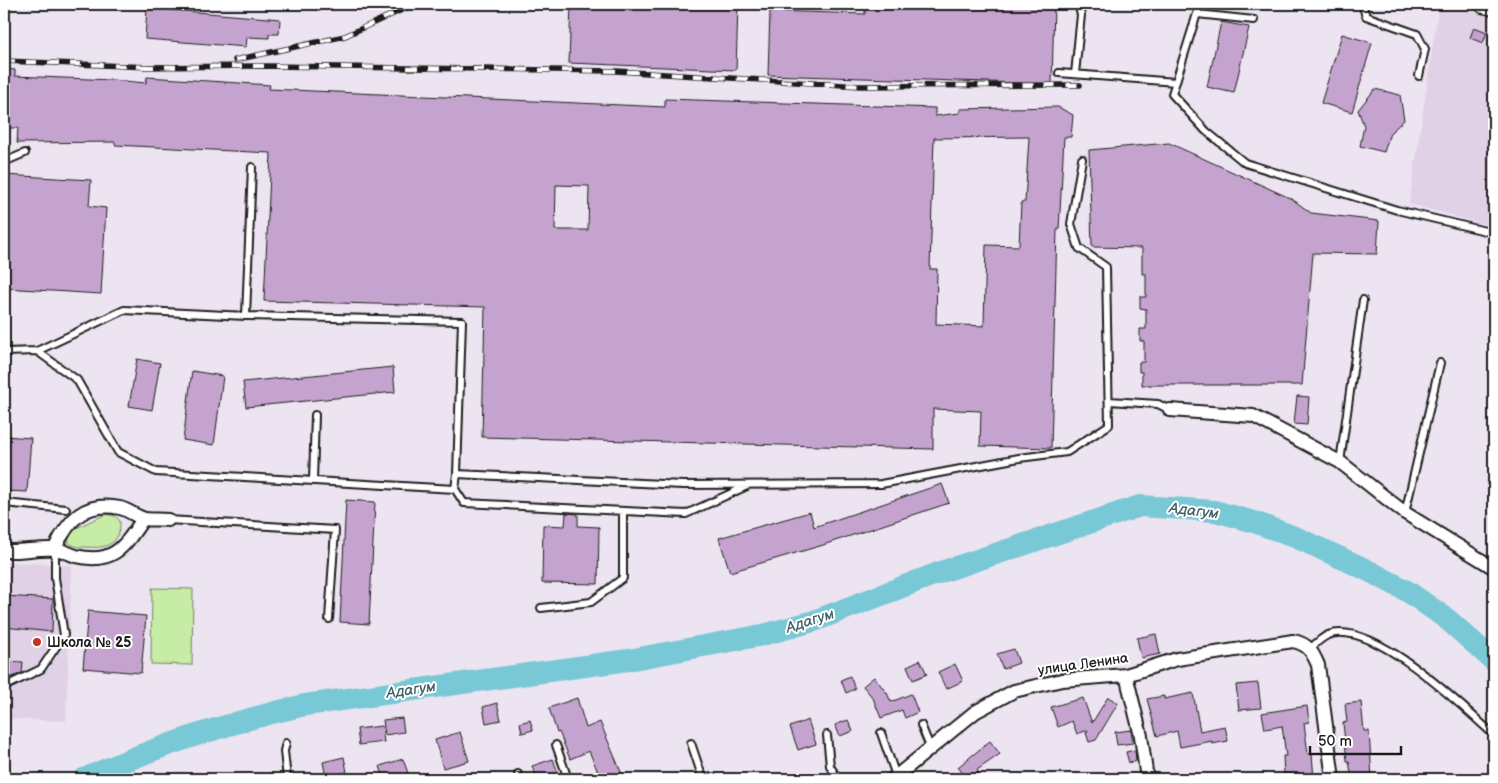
<svg xmlns="http://www.w3.org/2000/svg" width="1498" height="783" viewBox="0 0 1498 783" font-family="'Balsamiq Sans',sans-serif">
<style>
.built{fill:#e1d1e7}
.green{fill:#c7eca6;stroke:#728461}
.lines{fill:none;stroke-linecap:round;stroke-linejoin:round}
.river{stroke:#79c8d5;stroke-width:22}
.building{fill:#c4a4cf;stroke:#1c1c1c;fill-rule:evenodd}
.lane-casing{stroke:#1c1c1c;stroke-width:10}
.street-casing{stroke:#1c1c1c;stroke-width:16}
.secondary-casing{stroke:#1c1c1c;stroke-width:21}
.lane{stroke:#fff;stroke-width:6}
.street{stroke:#fff;stroke-width:12}
.secondary{stroke:#fff;stroke-width:18}
.rail-casing{stroke:#1c1c1c;stroke-width:5.5}
.rail{stroke:#fff;stroke-width:4;stroke-dasharray:11;stroke-linecap:butt}
.poi-dot{fill:#c8321e;stroke:#fff;stroke-width:2}
.labels{text-anchor:middle;dominant-baseline:central;stroke-width:4;stroke-linejoin:round;paint-order:stroke}
.poi-label{font-size:14px;font-weight:bold;fill:#1c1c1c;stroke:#fff;text-anchor:start}
.street-label{font-size:14px;fill:#1c1c1c;stroke:#fff}
.water-label{font-size:15px;font-style:italic;fill:#416166;stroke:#fff}
</style>
<rect width="100%" height="100%" fill="#ede4f1"/>
<filter id="ink" filterUnits="userSpaceOnUse"><feTurbulence type="fractalNoise" baseFrequency=".02" numOctaves="2"/><feDisplacementMap in="SourceGraphic" scale="10" xChannelSelector="R" yChannelSelector="G"/><feConvolveMatrix kernelMatrix="1 2 1 2 8 2 1 2 1" color-interpolation-filters="sRGB"/></filter>
<g filter="url(#ink)">
<path class="built" d="M 1439,4 L 1494,16 L 1494,227 L 1409,204 Z
M 4,562 L 72,565 L 66,721 L 4,719 Z"/>
<path class="green" d="M 106,514 L 115,516 L 120,521 C 121,544 106,549 86,547 C 78,547 74,547 68,542 L 72,530 Z
M 152,588 L 193,589 L 192,665 L 151,664 Z"/>
<g class="lines">
<path class="river" d="M 84,779 C 154,747 230,722 305,705 L 628,660 L 763,635 L 814,621 L 941,572 L 1140,506 L 1215,511 L 1254,522 L 1295,537 L 1365,569 L 1407,591 L 1447,619 L 1494,661"/>
</g>
<path class="building" d="M 571,4 L 738,4 L 736,70 L 569,63 Z
M 865,4 L 1054,4 L 1052,84 L 768,75 L 770,11 L 865,14 Z
M 147,8 L 280,19 L 279,34 L 269,34 L 269,38 L 247,37 L 246,47 L 145,39 Z
M 1221,22 L 1249,27 L 1234,93 L 1207,87 Z
M 1474,27 L 1487,32 L 1483,43 L 1470,38 Z
M 1342,34 L 1372,43 L 1352,112 L 1321,103 Z
M 4,69 L 15,70 L 15,76 L 113,80 L 146,83 L 147,77 L 270,85 L 269,89 L 665,107 L 665,99 L 935,108 L 935,116 L 960,113 L 960,109 L 1058,107 L 1073,115 L 1071,137 L 1064,137 L 1059,230 L 1057,230 L 1051,448 L 980,446 L 981,411 L 933,409 L 933,449 L 482,437 L 485,307 L 264,301 L 271,153 L 115,145 L 115,142 L 17,143 L 18,128 L 4,128 ZM 1029,137 L 1025,202 L 1021,202 L 1019,246 L 986,245 L 984,326 L 936,324 L 937,269 L 930,269 L 934,138 ZM 556,185 L 589,186 L 588,230 L 555,230 Z
M 1375,89 L 1400,95 L 1404,120 L 1390,133 L 1384,152 L 1360,146 L 1364,126 L 1358,110 Z
M 1169,143 L 1292,199 L 1311,213 L 1379,221 L 1377,254 L 1313,253 L 1302,385 L 1142,385 L 1142,372 L 1139,372 L 1139,362 L 1144,362 L 1144,341 L 1140,341 L 1140,329 L 1146,329 L 1146,309 L 1140,308 L 1140,297 L 1146,297 L 1146,274 L 1142,274 L 1142,248 L 1092,247 L 1089,150 Z
M 4,175 L 91,180 L 89,206 L 106,208 L 101,294 L 4,288 Z
M 137,359 L 160,363 L 152,410 L 129,406 Z
M 393,367 L 395,392 L 246,407 L 243,382 Z
M 192,371 L 223,376 L 214,445 L 183,440 Z
M 1297,396 L 1309,397 L 1307,425 L 1294,424 Z
M 4,436 L 31,438 L 27,492 L 6,491 L 8,465 L 4,464 Z
M 942,484 L 949,503 L 820,546 L 730,572 L 719,538 L 810,512 L 814,527 Z
M 346,500 L 375,502 L 369,624 L 340,622 Z
M 566,513 L 578,514 L 578,526 L 599,527 L 598,584 L 542,583 L 543,525 L 565,526 Z
M 4,596 L 53,599 L 52,632 L 4,627 Z
M 88,611 L 146,616 L 141,673 L 83,668 Z
M 1156,634 L 1160,654 L 1141,658 L 1137,638 Z
M 1014,649 L 1019,663 L 1003,669 L 997,654 Z
M 920,660 L 927,674 L 913,680 L 907,666 Z
M 4,661 L 23,662 L 22,673 L 12,677 L 4,677 Z
M 955,664 L 963,681 L 946,689 L 938,672 Z
M 850,676 L 855,689 L 846,693 L 841,680 Z
M 874,677 L 887,693 L 891,702 L 911,694 L 918,712 L 905,718 L 902,710 L 881,718 L 873,698 L 863,686 Z
M 1258,683 L 1261,708 L 1239,710 L 1236,685 Z
M 1193,693 L 1200,731 L 1225,726 L 1228,741 L 1212,744 L 1212,741 L 1180,747 L 1177,731 L 1157,736 L 1147,699 L 1164,696 L 1164,699 Z
M 1108,697 L 1118,703 L 1096,740 L 1089,742 L 1086,733 L 1088,730 L 1077,734 L 1072,721 L 1058,727 L 1051,707 L 1083,698 L 1092,723 Z
M 577,698 L 586,728 L 600,722 L 624,779 L 601,779 L 589,751 L 570,759 L 559,732 L 557,733 L 549,708 Z
M 1361,702 L 1364,731 L 1369,731 L 1372,779 L 1352,779 L 1349,761 L 1347,761 L 1343,723 L 1347,722 L 1345,704 Z
M 497,703 L 501,720 L 486,723 L 483,707 Z
M 1307,706 L 1309,722 L 1304,723 L 1308,754 L 1312,754 L 1314,779 L 1292,779 L 1292,773 L 1284,774 L 1283,756 L 1286,756 L 1282,726 L 1265,729 L 1262,713 Z
M 402,718 L 404,732 L 385,735 L 383,720 Z
M 530,720 L 533,730 L 522,733 L 520,723 Z
M 808,720 L 816,744 L 798,750 L 790,727 Z
M 848,720 L 853,731 L 840,736 L 835,725 Z
M 382,726 L 384,742 L 359,745 L 357,729 Z
M 1131,730 L 1133,743 L 1117,745 L 1115,732 Z
M 460,732 L 469,761 L 443,768 L 435,740 Z
M 990,741 L 1000,754 L 977,770 L 979,773 L 967,779 L 958,767 Z
M 1135,750 L 1136,761 L 1129,763 L 1126,752 Z
M 344,757 L 347,772 L 326,777 L 323,762 Z
M 403,759 L 410,779 L 384,779 L 380,766 Z
M 553,759 L 560,779 L 537,779 L 532,766 Z"/>
<g class="lines">
<g class="lane-casing">
<path id="lane" d="M 1200,4 L 1172,94 L 1206,131 L 1245,163 L 1397,210 L 1494,233
M 1362,4 L 1366,16 L 1417,34 L 1425,49 L 1419,76
M 1197,14 L 1254,20
M 1059,73 L 1176,82
M 1075,74 L 1081,15 L 1078,4
M 4,162 L 25,153
M 252,167 L 246,316 L 462,321 L 457,474 L 683,485 L 881,484 L 1019,458 L 1067,452 L 1109,425 L 1106,267 L 1079,248 L 1071,224 L 1082,159
M 37,351 L 124,310 L 246,316
M 4,352 L 37,351 L 77,380 L 118,452 L 156,472 L 455,489 L 457,474
M 1109,401 L 1158,404 L 1170,410
M 1340,462 L 1363,300
M 313,481 L 315,415
M 455,489 L 464,503 L 686,514 L 747,486
M 4,503 L 66,509
M 1405,513 L 1440,363
M 168,520 L 335,530 L 329,619
M 541,608 L 591,602 L 623,578 L 623,511
M 1310,649 C 1315,644 1321,638 1328,635 C 1372,618 1463,707 1494,735
M 4,687 L 41,669 L 64,635 L 55,578 L 55,548
M 921,725 L 930,747
M 881,733 L 896,776
M 827,735 L 830,766 L 838,779
M 286,743 L 284,751 L 287,779
M 691,743 L 703,779
M 556,745 L 568,779
M 518,774 L 520,779"/>
</g>
<g class="street-casing">
<path id="street" d="M 1170,410 L 1253,416 L 1340,462 L 1405,513 L 1494,568
M 55,548 C 69,519 85,501 120,508 C 129,510 136,517 145,519 C 152,520 160,519 168,520
M 4,551 C 21,552 38,548 54,549 C 61,549 69,554 76,556 C 113,565 124,547 143,519
M 1126,675 L 1141,736 L 1147,779
M 893,779 L 975,712 L 1014,691 L 1062,680 L 1126,675 L 1177,659 L 1293,641 C 1308,644 1312,651 1318,665 L 1333,779"/>
</g>
<g class="secondary-casing">
<path id="secondary" d="M 1484,4 L 1494,6"/>
</g>
<use href="#lane" class="lane"/>
<use href="#street" class="street"/>
<use href="#secondary" class="secondary"/>
<g class="rail-casing">
<path id="rail" d="M 250,4 L 315,6 L 330,4
M 235,60 L 345,36 L 415,4
M 4,61 L 150,67
M 143,67 L 268,66 L 616,71 L 860,86 L 1080,85"/>
</g>
<use href="#rail" class="rail"/>
</g>
</g>
<circle class="poi-dot" cx="37" cy="642" r="5"/>
<g class="labels">
<g class="poi-label">
<text x="47" y="642">Школа № 25</text>
</g>
<g class="street-label">
<text transform="translate(1083 664) rotate(-8)">улица Ленина</text>
</g>
<g class="water-label">
<text transform="translate(1194 511) rotate(7)">Адагум</text>
<text transform="translate(810 621) rotate(-18)">Адагум</text>
<text transform="translate(411 690) rotate(-8)">Адагум</text>
</g>
</g>
<rect width="1498" height="783" fill="none" stroke="#fff" stroke-width="20"/>
<rect x="10" y="10" width="1478" height="763" fill="none" stroke="#1c1c1c" stroke-width="2" filter="url(#ink)"/>
<path d="M1310 746v8h91v-8" fill="none" stroke="#1c1c1c" stroke-width="2.5"/>
<text x="1318" y="746" font-size="15" fill="#1c1c1c" stroke="#ffffff" stroke-width="4" paint-order="stroke">50 m</text>
</svg>
